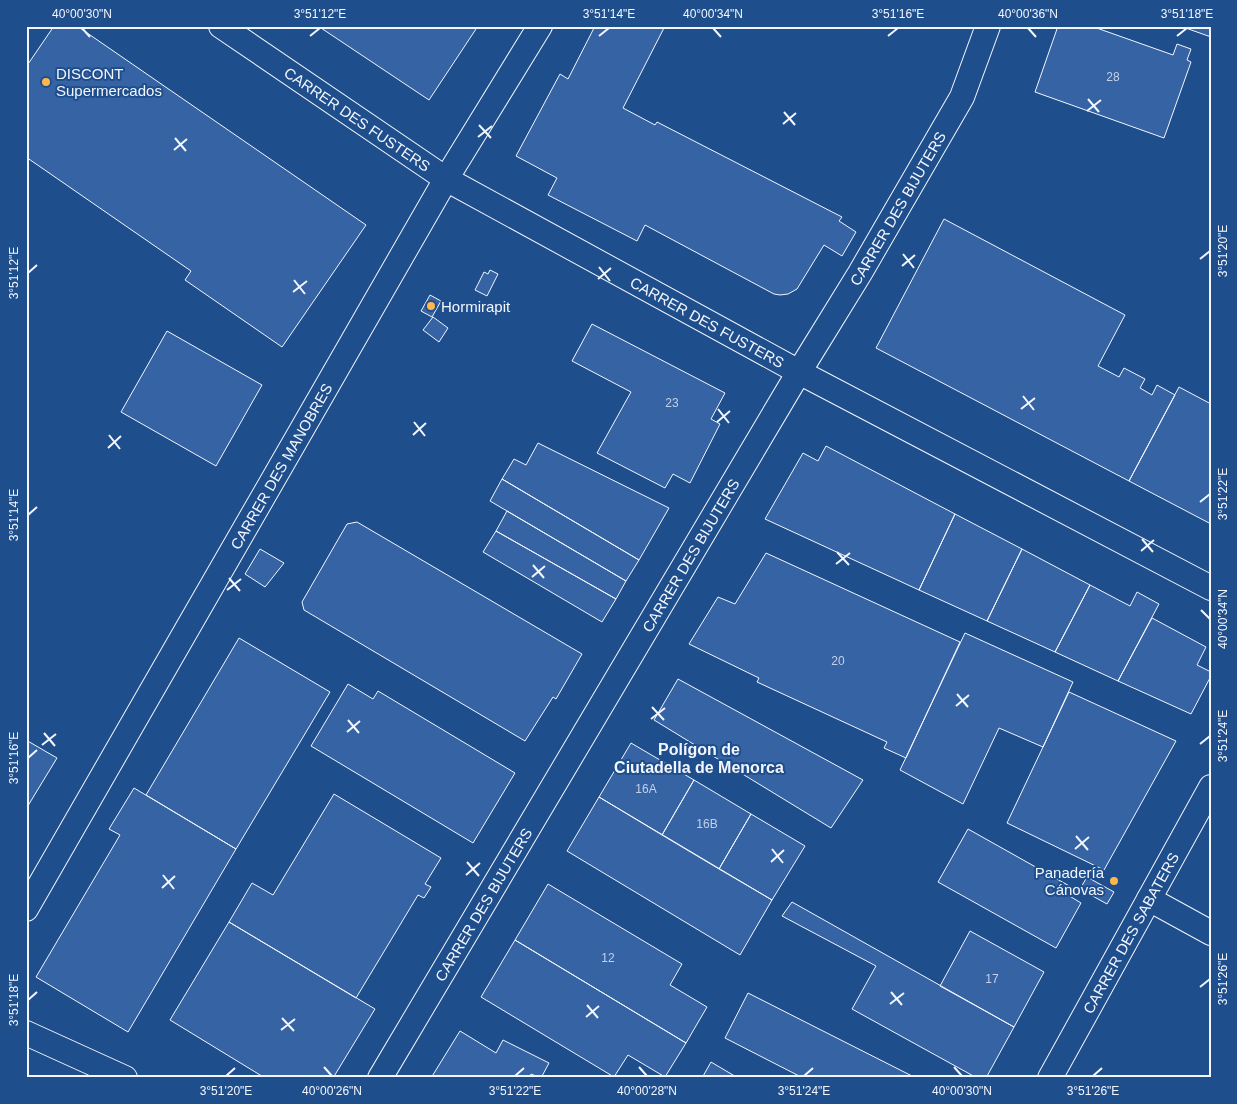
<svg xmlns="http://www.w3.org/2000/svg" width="1237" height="1104" viewBox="0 0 1237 1104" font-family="Helvetica,sans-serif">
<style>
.building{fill:#3563a3;stroke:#f2f6ff}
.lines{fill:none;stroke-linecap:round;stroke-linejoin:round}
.street-casing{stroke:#f2f6ff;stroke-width:26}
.street{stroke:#1f4e8c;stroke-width:24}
.ticks{fill:none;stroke:#f2f6ff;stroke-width:2}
.poi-dot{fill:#ffb74d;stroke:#1f4e8c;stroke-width:2}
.labels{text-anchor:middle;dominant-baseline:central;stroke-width:4;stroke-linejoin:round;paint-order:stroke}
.number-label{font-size:12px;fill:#c3d1e8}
.poi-label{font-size:15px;fill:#f2f6ff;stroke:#1f4e8c;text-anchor:start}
.street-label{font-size:15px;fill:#f2f6ff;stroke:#1f4e8c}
.neighbourhood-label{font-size:16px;font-weight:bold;fill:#f2f6ff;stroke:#1f4e8c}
.neatline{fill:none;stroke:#f2f6ff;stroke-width:2}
.ticks-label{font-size:12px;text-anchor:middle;fill:#f2f6ff}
</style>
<rect width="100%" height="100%" fill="#1f4e8c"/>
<path class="building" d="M 54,26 L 77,26 L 366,225 L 282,347 L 185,280 L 191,271 L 26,157 L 26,67 Z
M 318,26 L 478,26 L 429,100 Z
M 595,26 L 665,26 L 623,108 L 655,125 L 657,122 L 842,217 L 839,221 L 856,232 L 842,256 L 824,245 L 797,289 L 788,294 L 780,295 L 774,294 L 645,225 L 637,241 L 548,195 L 557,178 L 516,156 L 560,74 L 568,79 Z
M 1058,26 L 1091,26 L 1173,55 L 1177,44 L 1191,49 L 1187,60 L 1191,62 L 1164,138 L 1035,92 Z
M 1180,26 L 1211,26 L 1211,37 Z
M 944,219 L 1125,315 L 1098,366 L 1119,377 L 1124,368 L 1145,379 L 1140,388 L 1152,395 L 1157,385 L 1175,395 L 1129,481 L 876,348 Z
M 490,270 L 498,274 L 487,296 L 475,290 L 484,272 L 488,274 Z
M 430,295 L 441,301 L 432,317 L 421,311 Z
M 433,317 L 448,328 L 439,342 L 423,330 Z
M 592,324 L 725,393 L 711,419 L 720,424 L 690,483 L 673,474 L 665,488 L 597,453 L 631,392 L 572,361 Z
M 167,331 L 262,385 L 216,466 L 121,412 Z
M 1179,387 L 1211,404 L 1211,524 L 1129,481 Z
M 538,443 L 669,508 L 639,560 L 502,479 L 514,459 L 526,465 Z
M 826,446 L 955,514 L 919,590 L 765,519 L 803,453 L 818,461 Z
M 502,479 L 639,560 L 626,581 L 490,501 Z
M 507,511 L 626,581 L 616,599 L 496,531 Z
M 955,514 L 1022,549 L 987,621 L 919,590 Z
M 357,522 L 582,654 L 556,699 L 553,697 L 525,741 L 304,610 L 302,602 L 347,524 Z
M 496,531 L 616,599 L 602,622 L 483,552 Z
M 260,549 L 284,563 L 265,587 L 245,574 Z
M 1022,549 L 1090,585 L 1055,652 L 987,621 Z
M 766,553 L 960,642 L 906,758 L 884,748 L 887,742 L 757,682 L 759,678 L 689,644 L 718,597 L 735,604 Z
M 1090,585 L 1130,606 L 1137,592 L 1159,604 L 1118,681 L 1055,652 Z
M 1152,618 L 1206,647 L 1197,665 L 1211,672 L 1211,676 L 1191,714 L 1118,681 Z
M 965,633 L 1073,682 L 1043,747 L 999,728 L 963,804 L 900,770 Z
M 239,638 L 330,692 L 236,849 L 146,795 Z
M 678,679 L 863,780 L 831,828 L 654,720 Z
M 348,684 L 373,699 L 378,691 L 515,773 L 473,843 L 311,746 Z
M 1069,692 L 1176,741 L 1104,870 L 1007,823 Z
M 26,740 L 57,758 L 26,809 Z
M 631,743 L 694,780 L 662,835 L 599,797 Z
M 694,780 L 751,814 L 719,869 L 662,835 Z
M 134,788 L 236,849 L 128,1032 L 36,977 L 120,835 L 109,829 Z
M 334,794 L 441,858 L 425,884 L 431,887 L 424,898 L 418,895 L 356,998 L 229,922 L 252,883 L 273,895 Z
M 599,797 L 772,900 L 740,955 L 567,851 Z
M 751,814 L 805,846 L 772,900 L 719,869 Z
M 968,829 L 1073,888 L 1068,895 L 1081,903 L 1056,948 L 938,882 Z
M 1087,877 L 1114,892 L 1107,904 L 1080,889 Z
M 548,884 L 682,964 L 670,985 L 707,1007 L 686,1043 L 515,940 Z
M 792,902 L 1014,1027 L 986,1078 L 977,1078 L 852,1009 L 876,966 L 782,916 Z
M 229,922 L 375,1009 L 333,1078 L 265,1078 L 170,1020 Z
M 970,931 L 1044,972 L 1014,1027 L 940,986 Z
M 515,940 L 686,1043 L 665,1077 L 628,1055 L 614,1077 L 481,997 Z
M 748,993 L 825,1032 L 916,1078 L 803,1078 L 725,1038 Z
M 460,1031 L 496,1053 L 503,1040 L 549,1063 L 541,1078 L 531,1074 L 529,1078 L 431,1078 Z
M 711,1062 L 738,1078 L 702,1078 Z"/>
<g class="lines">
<g class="street-casing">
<g id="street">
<path id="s1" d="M 221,26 L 446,179 L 799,372 L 1211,588"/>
<path d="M 1149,899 L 1211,933"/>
<path id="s2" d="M 26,909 L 446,179 L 540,26"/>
<path d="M 26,1033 L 125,1078"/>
<path id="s3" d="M 380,1078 L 799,372 L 860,273 L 962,97 L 988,26"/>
<path id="s4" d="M 1050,1078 L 1211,787"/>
</g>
</g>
<use href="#street" class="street"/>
</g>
<path class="ticks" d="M 82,28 L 90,37M 713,28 L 721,37M 1028,28 L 1036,37M 310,36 L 320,28M 599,36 L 609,28M 888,36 L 898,28M 1177,36 L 1187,28M 1088,99 L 1099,112M 1087,111 L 1101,100M 784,112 L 795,125M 783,124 L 796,113M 479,125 L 491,138M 478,137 L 492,126M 175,138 L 186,151M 174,150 L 187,139M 903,254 L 914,268M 1200,259 L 1210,251M 902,266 L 915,255M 599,267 L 610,281M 28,273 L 37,265M 598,279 L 611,268M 294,280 L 305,294M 293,292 L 307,281M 1023,396 L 1034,410M 718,409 L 729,423M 1021,409 L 1035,398M 414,422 L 425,436M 717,422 L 730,411M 109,435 L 120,449M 413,435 L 426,423M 108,448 L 121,436M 1200,502 L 1210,494M 28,515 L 37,507M 1142,539 L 1153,552M 1141,551 L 1154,540M 837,552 L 849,565M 836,564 L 850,553M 533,565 L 544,578M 532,577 L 545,566M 229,578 L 240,591M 227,590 L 241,579M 1201,610 L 1210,619M 957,694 L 968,707M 956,706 L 969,695M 652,707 L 664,720M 651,719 L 665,708M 348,720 L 359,733M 347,732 L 360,721M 44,733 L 55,746M 1200,744 L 1210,736M 42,745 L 56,734M 28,758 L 37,750M 1076,836 L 1088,850M 772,849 L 783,863M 1075,849 L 1089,837M 467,862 L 479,876M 771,862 L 784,850M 163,875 L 174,889M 466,875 L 480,863M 162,888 L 175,876M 1200,987 L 1210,979M 891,992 L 902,1005M 28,1000 L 37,992M 890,1004 L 904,993M 587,1005 L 598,1018M 586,1017 L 599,1006M 282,1018 L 294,1031M 281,1030 L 295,1019M 324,1067 L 332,1076M 639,1067 L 647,1076M 954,1067 L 962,1076M 226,1076 L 235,1068M 515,1076 L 524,1068M 804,1076 L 813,1068M 1093,1076 L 1102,1068"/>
<g class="poi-dot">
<circle cx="46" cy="82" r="5"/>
<circle cx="431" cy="306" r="5"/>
<circle cx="1114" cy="881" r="5"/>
</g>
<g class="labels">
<g class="number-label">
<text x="1113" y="77">28</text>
<text x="672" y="403">23</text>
<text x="838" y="661">20</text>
<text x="646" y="789">16A</text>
<text x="707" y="824">16B</text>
<text x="608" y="958">12</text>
<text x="992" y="979">17</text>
</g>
<g class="poi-label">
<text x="56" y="73">DISCONT<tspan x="56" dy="17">Supermercados</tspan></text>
<text x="441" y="306">Hormirapit</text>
<text x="1104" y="872" text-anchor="end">Panadería<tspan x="1104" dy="17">Cánovas</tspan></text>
</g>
<g class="street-label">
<text stroke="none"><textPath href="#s1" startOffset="165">CARRER DES FUSTERS</textPath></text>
<text stroke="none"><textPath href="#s3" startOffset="1012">CARRER DES BIJUTERS</textPath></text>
<text stroke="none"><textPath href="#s1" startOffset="570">CARRER DES FUSTERS</textPath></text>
<text stroke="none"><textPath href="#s2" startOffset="511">CARRER DES MANOBRES</textPath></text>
<text stroke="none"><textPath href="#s3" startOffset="608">CARRER DES BIJUTERS</textPath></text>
<text stroke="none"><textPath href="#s3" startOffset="202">CARRER DES BIJUTERS</textPath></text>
<text stroke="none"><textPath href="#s4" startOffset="166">CARRER DES SABATERS</textPath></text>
</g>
<g class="neighbourhood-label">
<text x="699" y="749">Polígon de<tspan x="699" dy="18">Ciutadella de Menorca</tspan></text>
</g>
</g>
<rect width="1237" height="1104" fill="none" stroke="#1f4e8c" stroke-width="55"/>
<rect x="28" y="28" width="1182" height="1048" class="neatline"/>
<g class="ticks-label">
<text x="82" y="18">40°00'30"N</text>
<text x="320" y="18">3°51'12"E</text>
<text x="609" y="18">3°51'14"E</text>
<text x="713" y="18">40°00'34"N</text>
<text x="898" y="18">3°51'16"E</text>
<text x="1028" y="18">40°00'36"N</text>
<text x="1187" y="18">3°51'18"E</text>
<text transform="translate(1223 251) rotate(-90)" y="4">3°51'20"E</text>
<text transform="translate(14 273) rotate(-90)" y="4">3°51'12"E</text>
<text transform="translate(1223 494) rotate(-90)" y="4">3°51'22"E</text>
<text transform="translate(14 515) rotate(-90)" y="4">3°51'14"E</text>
<text transform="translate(1223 619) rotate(-90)" y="4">40°00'34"N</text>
<text transform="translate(1223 736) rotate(-90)" y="4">3°51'24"E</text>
<text transform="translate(14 758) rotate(-90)" y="4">3°51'16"E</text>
<text transform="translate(1223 979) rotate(-90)" y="4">3°51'26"E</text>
<text transform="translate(14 1000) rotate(-90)" y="4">3°51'18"E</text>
<text x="226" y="1095">3°51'20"E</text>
<text x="332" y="1095">40°00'26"N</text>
<text x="515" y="1095">3°51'22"E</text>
<text x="647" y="1095">40°00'28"N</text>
<text x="804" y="1095">3°51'24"E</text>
<text x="962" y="1095">40°00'30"N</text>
<text x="1093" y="1095">3°51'26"E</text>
</g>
</svg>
